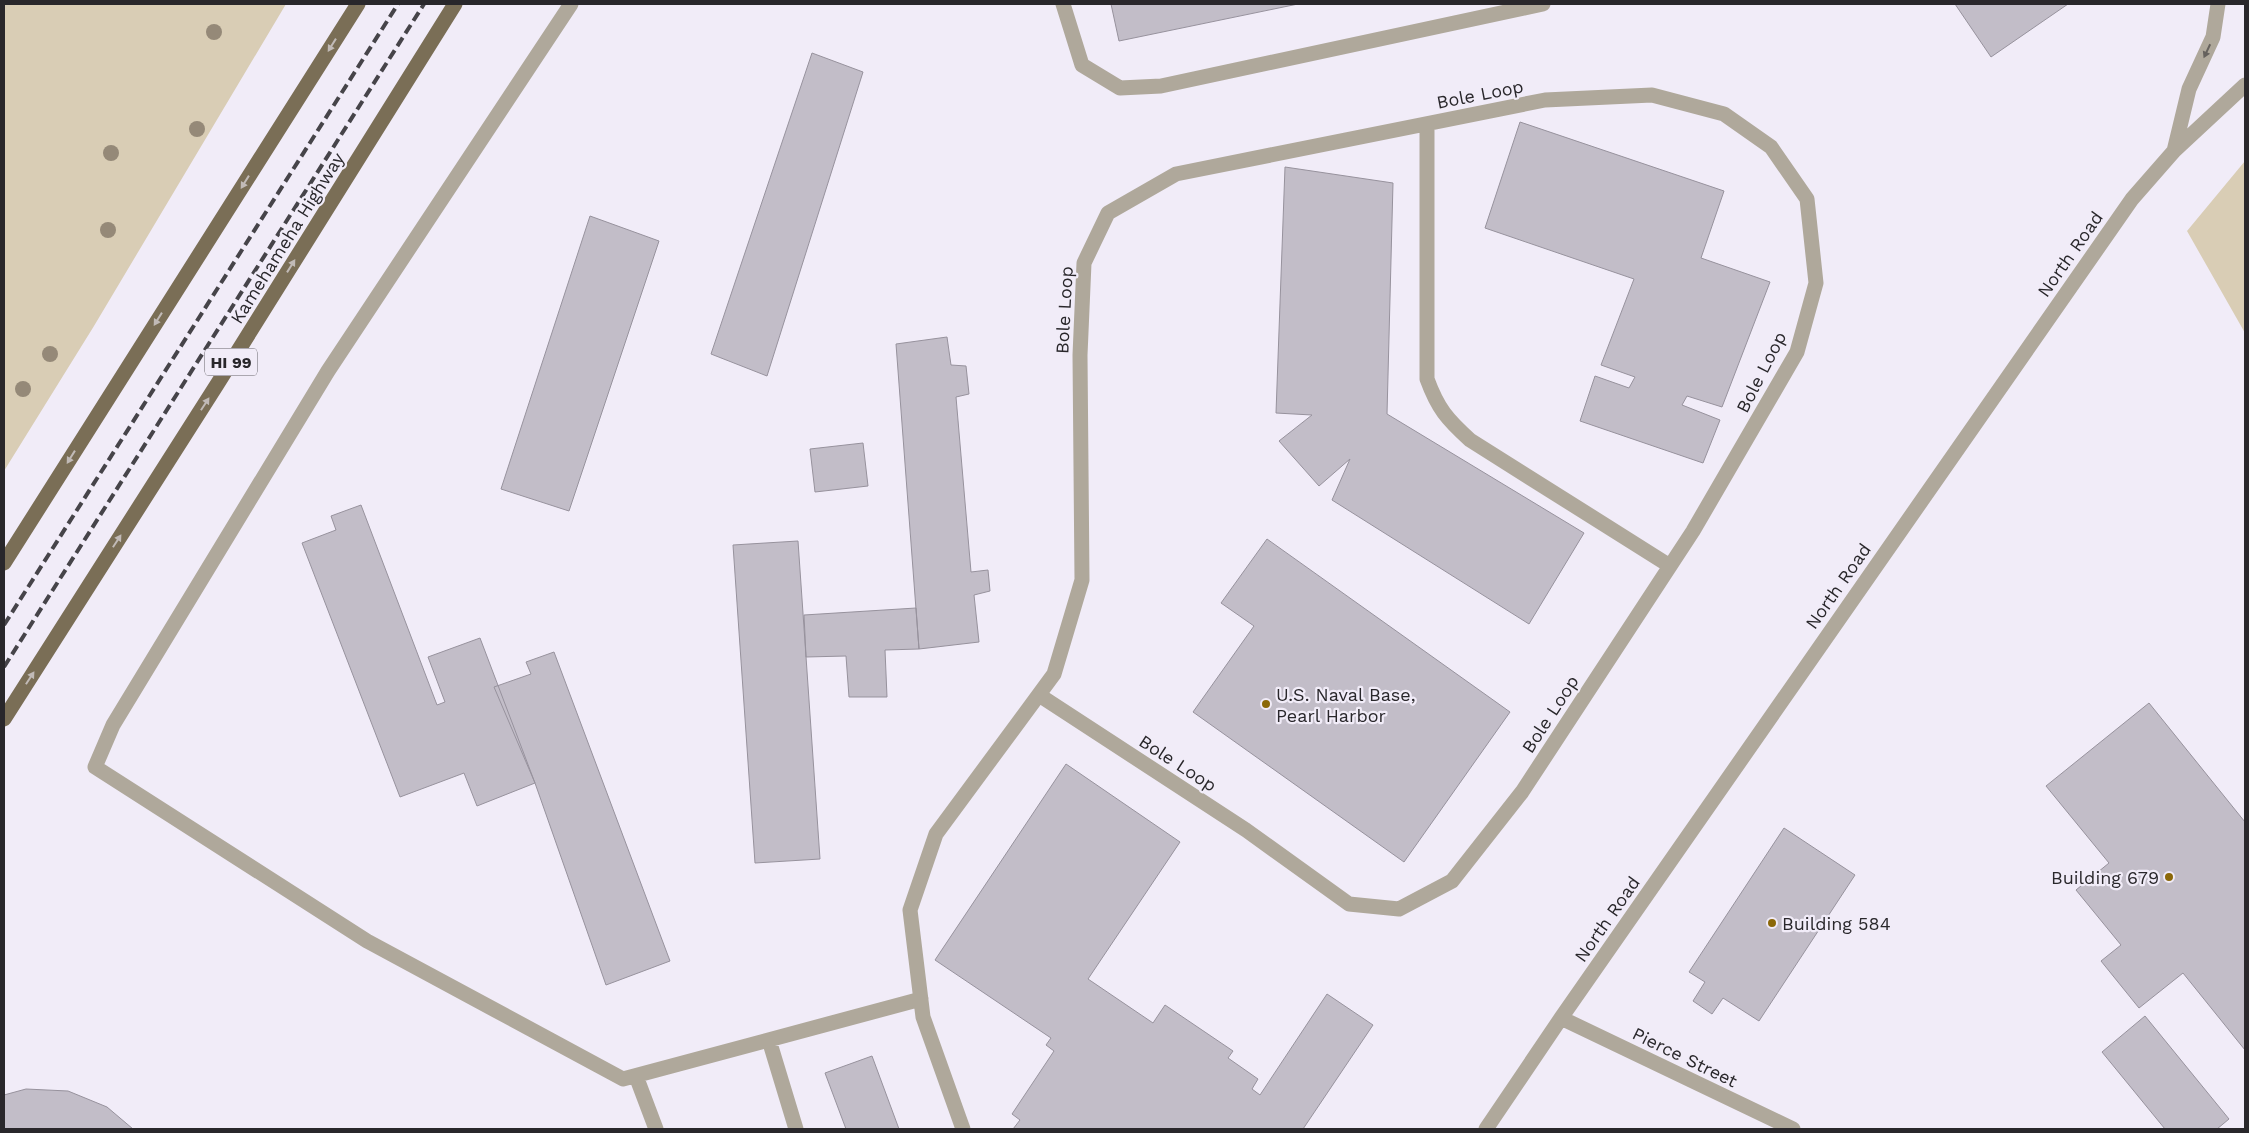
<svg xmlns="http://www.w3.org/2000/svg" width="2249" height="1133" viewBox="0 0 2249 1133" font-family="'Work Sans',sans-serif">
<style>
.green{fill:#d9cdb5}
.building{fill:#c2bdc8;stroke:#97929d}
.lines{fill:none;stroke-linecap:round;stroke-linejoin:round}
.minor{stroke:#afa89b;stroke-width:15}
.major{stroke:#7a6e56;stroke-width:15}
.rail{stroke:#464449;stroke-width:4;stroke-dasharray:10 5;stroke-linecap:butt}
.tree{fill:#958978}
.oneway{fill:#c1bab7}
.oneway2{fill:#65615d}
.poi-dot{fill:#8b6808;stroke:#f1ecf8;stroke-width:2}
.labels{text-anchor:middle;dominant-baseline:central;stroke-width:4.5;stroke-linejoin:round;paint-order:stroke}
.shield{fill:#f1ecf8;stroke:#656268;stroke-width:1}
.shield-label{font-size:16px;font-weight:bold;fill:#29272b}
.street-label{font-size:18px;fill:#29272b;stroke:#f1ecf8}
.poi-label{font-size:18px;fill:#29272b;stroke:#f1ecf8;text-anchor:start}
</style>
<rect width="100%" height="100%" fill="#f1ecf8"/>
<path class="green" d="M 4,4 L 286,4 L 94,326 L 4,471 Z
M 2245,161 L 2245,333 L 2187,231 Z"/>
<path class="building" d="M 1111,4 L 1298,4 L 1119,41 Z
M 1955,4 L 2068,4 L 1991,57 Z
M 812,53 L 863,72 L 767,376 L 711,354 Z
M 1520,122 L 1724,191 L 1701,258 L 1770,282 L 1722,407 L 1687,396 L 1682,405 L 1720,420 L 1703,463 L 1580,421 L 1595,376 L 1629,388 L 1635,377 L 1601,365 L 1634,279 L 1485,228 Z
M 1285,167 L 1393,183 L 1387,414 L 1584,533 L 1529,624 L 1332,500 L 1350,459 L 1319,486 L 1279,441 L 1312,415 L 1276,413 Z
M 590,216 L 659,241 L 569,511 L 501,489 Z
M 947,337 L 951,365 L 966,366 L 969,394 L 956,397 L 971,572 L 988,570 L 990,591 L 974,595 L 979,642 L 919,649 L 896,344 Z
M 863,443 L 868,486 L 815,492 L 810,449 Z
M 361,505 L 437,705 L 445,702 L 428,657 L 480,638 L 535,783 L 477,806 L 464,773 L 400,797 L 302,543 L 336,530 L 331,516 Z
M 1267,539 L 1510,712 L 1404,862 L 1193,712 L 1254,626 L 1221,603 Z
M 798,541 L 820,859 L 755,863 L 733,545 Z
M 916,608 L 919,649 L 885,650 L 887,697 L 849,697 L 846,656 L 806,657 L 804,615 Z
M 554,652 L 670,961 L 606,985 L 535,783 L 494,687 L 531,674 L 526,662 Z
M 2149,703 L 2245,822 L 2245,1050 L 2183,973 L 2139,1008 L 2101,961 L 2121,945 L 2076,890 L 2109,863 L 2046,786 Z
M 1066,764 L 1180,842 L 1088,979 L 1153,1023 L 1165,1005 L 1233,1051 L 1228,1058 L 1258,1079 L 1252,1089 L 1260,1095 L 1327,994 L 1373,1025 L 1303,1129 L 1013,1129 L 1020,1120 L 1012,1114 L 1054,1051 L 1046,1045 L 1051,1038 L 935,960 Z
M 1784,828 L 1855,875 L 1759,1021 L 1723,998 L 1712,1014 L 1693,1001 L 1705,982 L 1689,972 Z
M 2145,1016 L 2229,1119 L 2217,1129 L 2165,1129 L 2102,1052 Z
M 872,1056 L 899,1129 L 846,1129 L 825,1073 Z
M 26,1089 L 68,1091 L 107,1107 L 133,1129 L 4,1129 L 4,1095 Z"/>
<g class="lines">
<path class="minor" d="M 571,4 L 328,371 L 113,725 L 95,767 L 367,941 L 623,1079 L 921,999
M 1063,4 L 1082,65 L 1120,88 L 1161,86 L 1543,4
M 1427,124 L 1427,379 C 1438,409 1447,419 1470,440 L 1670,566
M 2174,151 L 2189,89 L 2213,37 L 2218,4
M 1561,1018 L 1793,1129
M 769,1040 L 796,1129
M 636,1076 L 656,1129
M 963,1129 L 923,1017 L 910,910 L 936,834 L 1054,674 L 1082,580 L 1080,355 L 1084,263 L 1108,213 L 1176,174 L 1545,100 L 1652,95 L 1724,114 L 1771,147 L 1807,199 L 1816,283 L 1797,352 L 1693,531 L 1522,792 L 1452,881 L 1399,909 L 1349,904 L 1246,830 L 1039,695
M 1486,1129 L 1561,1018 L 2132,199 L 2174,151 L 2245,85"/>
<path class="major" d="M 4,563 L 358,4
M 4,719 L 218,383 L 455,4"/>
<path class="rail" d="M 4,625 L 398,4
M 4,667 L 424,4"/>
</g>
<g class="tree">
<circle cx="214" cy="32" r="8"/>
<circle cx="197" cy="129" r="8"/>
<circle cx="111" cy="153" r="8"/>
<circle cx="108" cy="230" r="8"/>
<circle cx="50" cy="354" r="8"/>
<circle cx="23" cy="389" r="8"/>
</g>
<defs><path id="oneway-solid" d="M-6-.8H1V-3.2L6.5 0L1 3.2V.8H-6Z" transform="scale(1.25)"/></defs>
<g class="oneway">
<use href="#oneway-solid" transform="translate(332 45) rotate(122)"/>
<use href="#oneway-solid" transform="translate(245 182) rotate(122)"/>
<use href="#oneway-solid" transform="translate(291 266) rotate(-58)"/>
<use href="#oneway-solid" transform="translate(158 319) rotate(122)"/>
<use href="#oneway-solid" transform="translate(205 404) rotate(-57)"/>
<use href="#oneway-solid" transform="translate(71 457) rotate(122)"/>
<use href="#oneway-solid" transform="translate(117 541) rotate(-57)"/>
<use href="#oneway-solid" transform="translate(30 678) rotate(-57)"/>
</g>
<use class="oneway2" href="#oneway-solid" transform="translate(2207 51) rotate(115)"/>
<g class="poi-dot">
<circle cx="1266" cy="704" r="5"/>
<circle cx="2169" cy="877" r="5"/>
<circle cx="1772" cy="923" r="5"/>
</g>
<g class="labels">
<rect class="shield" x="205" y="348.5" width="52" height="27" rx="4"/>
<g class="shield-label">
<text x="231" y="362">HI 99</text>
</g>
<g class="street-label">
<text transform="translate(1480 94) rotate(-11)">Bole Loop</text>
<text transform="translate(287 238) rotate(-58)">Kamehameha Highway</text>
<text transform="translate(2070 254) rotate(-55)">North Road</text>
<text transform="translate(1064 310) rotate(-87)">Bole Loop</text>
<text transform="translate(1761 372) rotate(-63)">Bole Loop</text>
<text transform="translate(1838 586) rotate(-55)">North Road</text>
<text transform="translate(1550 714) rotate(-57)">Bole Loop</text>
<text transform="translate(1178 763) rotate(33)">Bole Loop</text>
<text transform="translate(1607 919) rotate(-55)">North Road</text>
<text transform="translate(1685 1057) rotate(26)">Pierce Street</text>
</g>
<g class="poi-label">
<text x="1276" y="694">U.S. Naval Base,<tspan x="1276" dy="21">Pearl Harbor</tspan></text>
<text x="2159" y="877" text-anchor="end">Building 679</text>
<text x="1782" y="923">Building 584</text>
</g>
</g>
<rect width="2249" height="1133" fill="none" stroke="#29272b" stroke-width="10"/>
</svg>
